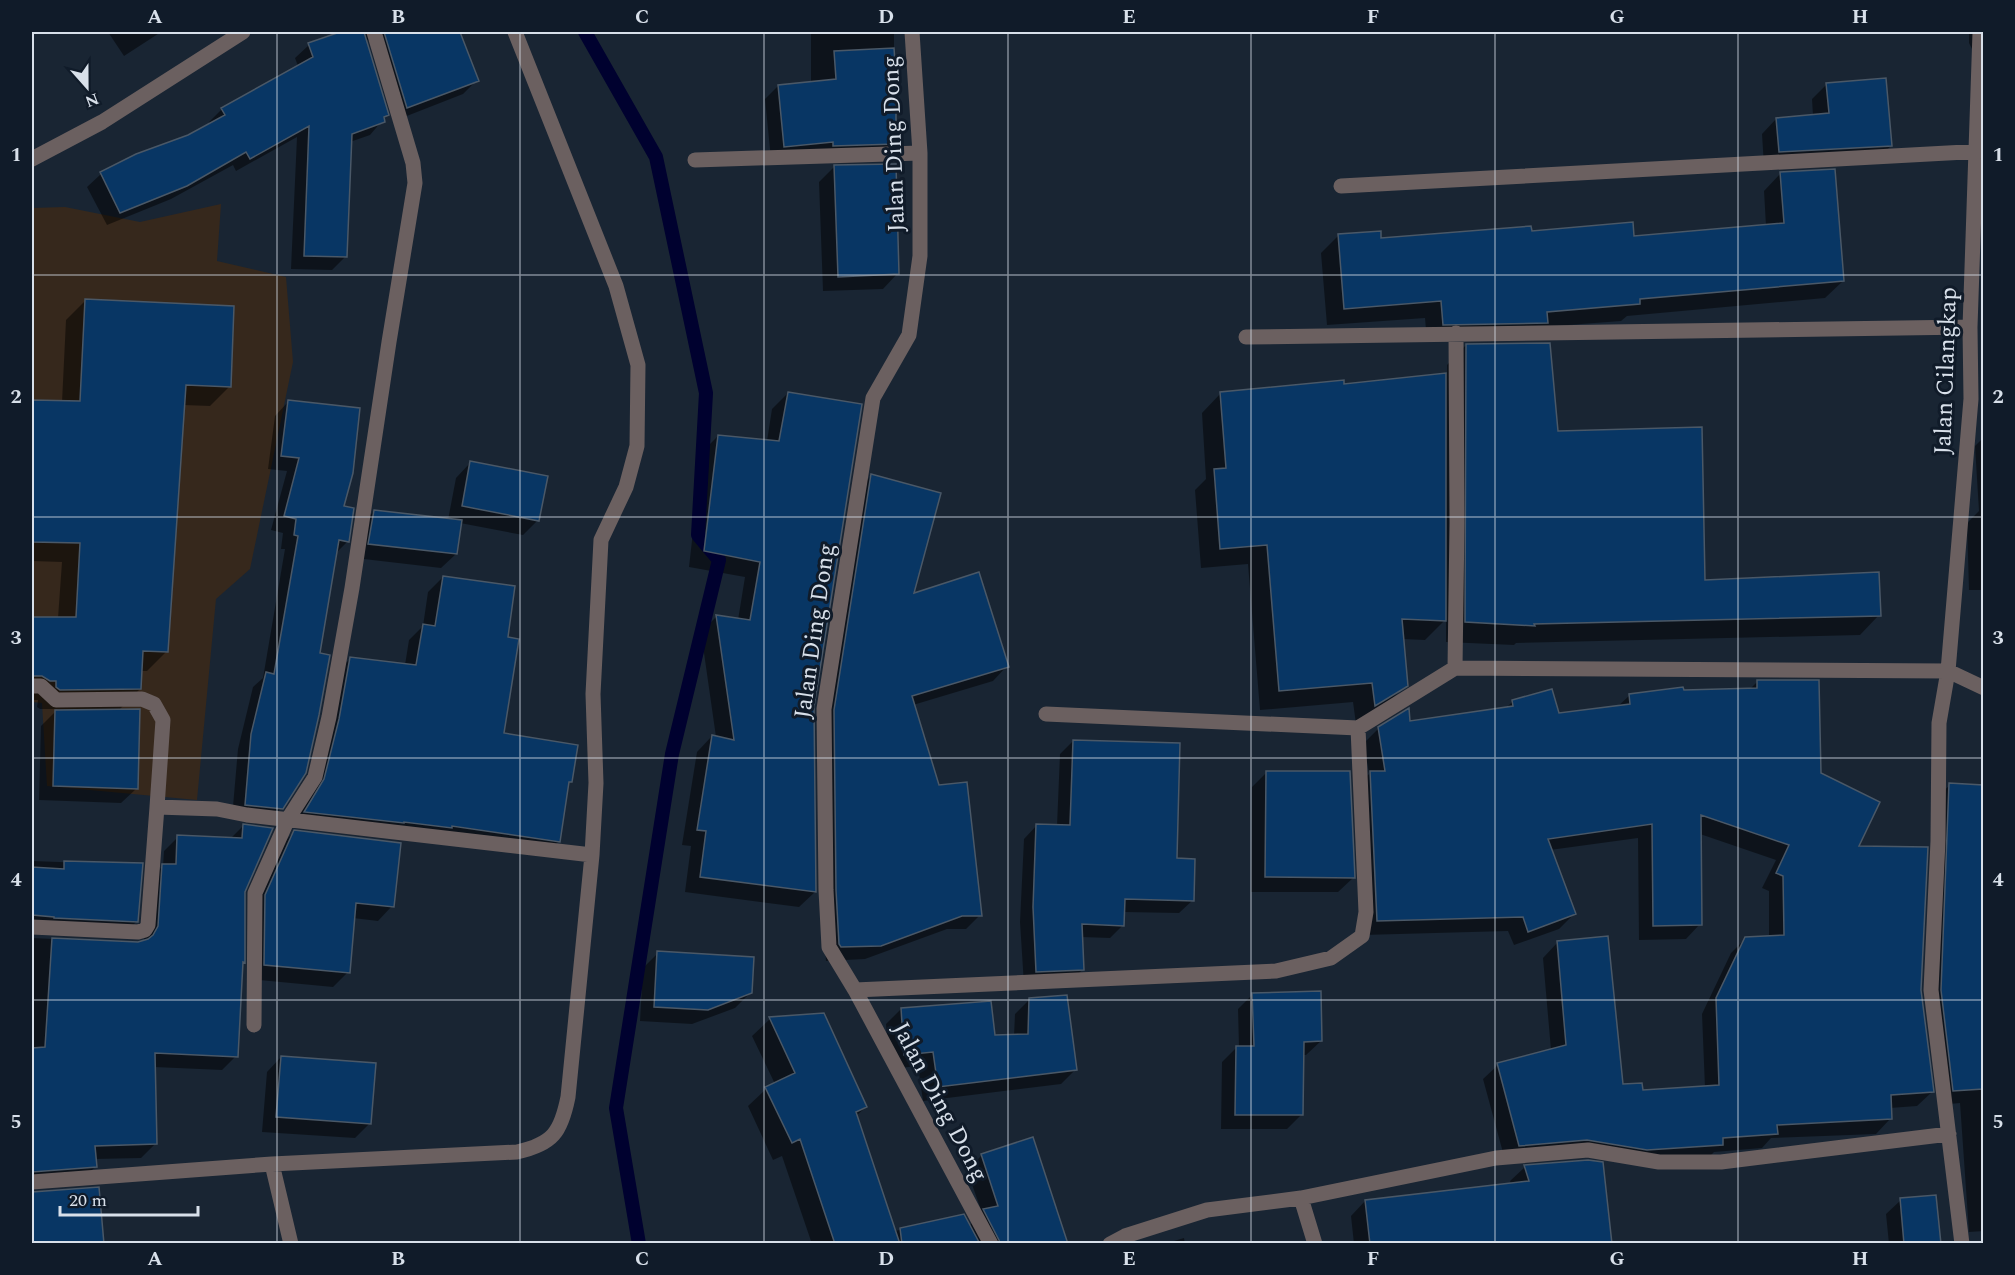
<svg xmlns="http://www.w3.org/2000/svg" width="2015" height="1275" viewBox="0 0 2015 1275" font-family="Spectral,serif">
<style>
.industrial{fill:#36281c}
.shadow{fill:#0007}
.lines{fill:none;stroke-linecap:round;stroke-linejoin:round}
.stream{stroke:#00012f;stroke-width:14}
.building{fill:#083664;stroke:#4a5867;stroke-width:1.5}
.minor{stroke:#6b6060;stroke-width:15}
.grid{fill:none;stroke:#d8e0ea;stroke-width:1.5;stroke-opacity:0.55}
.labels{text-anchor:middle;dominant-baseline:central;stroke-width:6;stroke-linejoin:round;paint-order:stroke}
.street-label{font-size:24px;fill:#d8e0ea;stroke:#101b29}
.neatline{fill:none;stroke:#d8e0ea;stroke-width:2}
.grid-label{font-size:20px;text-anchor:middle;font-weight:bold;fill:#d8e0ea}
</style>
<rect width="100%" height="100%" fill="#192533"/>
<path class="industrial" d="M 221,204 L 217,261 L 286,277 L 293,362 L 250,569 L 216,599 L 197,800 L 47,786 L 42,703 L 32,702 L 32,208 L 65,207 L 140,222 Z"/>
<path class="shadow" d="M 108,32 L 161,32 L 124,56 Z
M 345,32 L 459,32 L 477,80 L 463,94 L 394,121 L 370,42 L 364,37 L 387,115 L 370,135 L 350,142 L 345,257 L 332,270 L 291,269 L 297,137 L 236,171 L 233,165 L 171,199 L 107,225 L 87,187 L 101,174 L 137,155 L 189,137 L 210,125 L 209,122 L 222,109 L 298,66 L 295,58 L 309,45 Z
M 811,32 L 894,32 L 894,143 L 881,157 L 771,159 L 765,99 L 778,86 L 811,83 Z
M 1969,32 L 1984,32 L 1973,51 L 1969,43 Z
M 1827,84 L 1891,146 L 1876,160 L 1764,166 L 1762,134 L 1776,119 L 1813,116 L 1812,99 Z
M 834,167 L 897,274 L 883,289 L 823,291 L 819,182 Z
M 1781,173 L 1843,281 L 1825,298 L 1627,316 L 1621,321 L 1542,327 L 1427,341 L 1425,318 L 1327,325 L 1321,253 L 1338,236 L 1380,240 L 1530,233 L 1633,238 L 1766,226 L 1764,191 Z
M 86,300 L 230,386 L 210,406 L 183,405 L 166,652 L 147,671 L 140,671 L 140,689 L 118,711 L 136,789 L 121,803 L 39,800 L 41,726 L 58,709 L 40,709 L 37,707 L 38,700 L 32,700 L 32,618 L 58,618 L 62,562 L 32,561 L 32,401 L 62,402 L 66,320 Z
M 1466,345 L 1557,432 L 1704,582 L 1879,615 L 1860,635 L 1516,643 L 1514,645 L 1446,642 L 1446,619 L 1425,640 L 1402,639 L 1406,685 L 1386,705 L 1356,724 L 1353,702 L 1260,710 L 1248,564 L 1201,568 L 1195,490 L 1206,479 L 1202,413 L 1221,393 L 1343,385 L 1447,374 L 1447,365 Z
M 788,393 L 813,707 L 815,892 L 799,907 L 685,892 L 691,846 L 682,845 L 697,752 L 712,736 L 716,737 L 701,632 L 716,617 L 738,620 L 745,577 L 689,567 L 702,452 L 718,436 L 767,441 L 772,409 Z
M 288,402 L 342,508 L 348,541 L 336,553 L 318,655 L 281,808 L 267,822 L 232,818 L 238,749 L 253,687 L 263,678 L 285,549 L 281,549 L 283,533 L 271,530 L 287,471 L 268,469 L 275,416 Z
M 1984,437 L 1984,590 L 1969,590 L 1967,523 L 1979,511 L 1975,446 Z
M 470,463 L 538,520 L 523,535 L 460,523 L 456,554 L 441,568 L 355,558 L 359,526 L 374,511 L 448,520 L 456,478 Z
M 871,476 L 911,596 L 1007,666 L 993,681 L 913,705 L 980,915 L 966,929 L 947,929 L 865,959 L 826,961 L 822,905 L 820,725 L 857,490 Z
M 443,577 L 506,638 L 502,735 L 570,781 L 568,784 L 559,841 L 544,856 L 291,826 L 310,795 L 335,673 L 350,659 L 405,665 L 409,640 L 423,626 L 428,592 Z
M 1758,681 L 1820,774 L 1857,848 L 1920,990 L 1932,1092 L 1917,1106 L 1890,1108 L 1890,1119 L 1876,1134 L 1771,1138 L 1762,1148 L 1714,1152 L 1707,1159 L 1572,1154 L 1505,1160 L 1483,1079 L 1498,1065 L 1551,1050 L 1543,958 L 1557,943 L 1621,1086 L 1641,1092 L 1705,1088 L 1702,1014 L 1731,953 L 1746,938 L 1769,937 L 1769,891 L 1762,888 L 1776,860 L 1700,834 L 1700,924 L 1686,939 L 1639,940 L 1638,838 L 1550,850 L 1574,914 L 1559,929 L 1514,945 L 1508,931 L 1363,935 L 1356,787 L 1369,774 L 1364,743 L 1379,728 L 1505,709 L 1512,702 L 1558,715 L 1617,707 L 1630,695 L 1749,690 Z
M 1073,741 L 1175,859 L 1193,900 L 1179,913 L 1123,912 L 1123,925 L 1110,938 L 1081,937 L 1083,969 L 1070,983 L 1024,985 L 1020,922 L 1024,839 L 1037,825 L 1057,826 L 1060,754 Z
M 1267,772 L 1353,878 L 1338,892 L 1251,892 L 1252,787 Z
M 1950,785 L 1984,786 L 1984,1231 L 1969,1232 L 1960,1103 L 1939,1105 L 1935,799 Z
M 243,826 L 243,962 L 241,964 L 236,1056 L 222,1070 L 154,1067 L 155,1144 L 141,1158 L 95,1159 L 95,1167 L 81,1181 L 32,1185 L 32,938 L 138,943 L 144,942 L 149,880 L 163,866 L 164,851 L 178,837 L 230,839 Z
M 294,832 L 392,906 L 378,921 L 353,918 L 348,972 L 333,987 L 250,979 L 251,911 L 279,847 Z
M 32,861 L 141,865 L 137,921 L 123,935 L 32,932 Z
M 658,953 L 750,993 L 735,1008 L 692,1024 L 640,1021 L 643,968 Z
M 1253,994 L 1321,1041 L 1306,1055 L 1302,1055 L 1302,1114 L 1287,1129 L 1221,1129 L 1222,1062 L 1237,1047 L 1239,1047 L 1238,1009 Z
M 1030,999 L 1075,1070 L 1061,1084 L 923,1101 L 918,1066 L 890,1069 L 886,1024 L 901,1009 L 994,1037 L 1014,1036 L 1015,1014 Z
M 823,1015 L 866,1107 L 856,1116 L 895,1231 L 921,1225 L 930,1244 L 812,1244 L 782,1156 L 773,1160 L 748,1106 L 766,1089 L 775,1084 L 752,1036 L 770,1019 Z
M 281,1057 L 369,1124 L 355,1138 L 262,1132 L 267,1072 Z
M 982,1155 L 1055,1209 L 1057,1208 L 1066,1244 L 943,1244 L 969,1226 L 982,1213 L 967,1170 Z
M 1525,1167 L 1611,1244 L 1354,1244 L 1351,1216 L 1365,1201 L 1511,1184 L 1510,1181 Z
M 98,1188 L 103,1244 L 32,1244 L 32,1193 Z
M 1901,1200 L 1939,1244 L 1889,1244 L 1886,1214 Z
M 1184,1238 L 1185,1244 L 1164,1244 Z"/>
<g class="lines">
<path class="stream" d="M 585,32 L 656,157 L 706,393 L 698,535 L 719,560 L 672,754 L 616,1108 L 639,1244"/>
</g>
<path class="building" d="M 340,32 L 364,32 L 389,115 L 384,117 L 385,122 L 352,134 L 347,257 L 304,256 L 309,126 L 250,159 L 246,152 L 187,186 L 120,213 L 100,172 L 136,154 L 188,135 L 225,115 L 221,108 L 313,57 L 308,43 Z
M 384,32 L 460,32 L 479,81 L 407,108 Z
M 894,48 L 896,77 L 896,144 L 833,146 L 833,142 L 784,147 L 778,85 L 836,79 L 834,51 Z
M 1886,78 L 1892,146 L 1779,152 L 1776,118 L 1829,113 L 1826,83 Z
M 896,164 L 899,274 L 838,277 L 834,165 Z
M 1835,169 L 1844,281 L 1640,299 L 1640,304 L 1547,312 L 1548,323 L 1443,325 L 1441,301 L 1344,309 L 1338,234 L 1381,231 L 1381,238 L 1531,226 L 1532,231 L 1633,222 L 1634,236 L 1784,223 L 1780,172 Z
M 85,299 L 234,306 L 231,387 L 186,385 L 168,652 L 143,651 L 141,689 L 60,690 L 56,687 L 56,681 L 50,681 L 42,676 L 32,676 L 32,617 L 76,617 L 80,543 L 32,542 L 32,400 L 80,401 Z
M 1550,343 L 1558,431 L 1702,427 L 1705,580 L 1879,572 L 1881,616 L 1534,624 L 1535,626 L 1465,622 L 1466,344 Z
M 1446,373 L 1446,621 L 1402,619 L 1408,686 L 1375,706 L 1372,683 L 1279,691 L 1267,545 L 1220,549 L 1214,469 L 1226,468 L 1220,392 L 1344,380 L 1344,384 Z
M 788,392 L 862,404 L 814,707 L 816,892 L 700,877 L 706,831 L 697,830 L 712,735 L 734,740 L 716,615 L 750,620 L 760,562 L 704,551 L 718,435 L 779,441 Z
M 288,400 L 360,408 L 353,473 L 344,506 L 354,508 L 349,542 L 339,540 L 320,653 L 330,655 L 319,715 L 306,773 L 283,809 L 245,805 L 251,734 L 266,672 L 274,674 L 298,536 L 294,535 L 296,519 L 284,516 L 299,458 L 281,456 Z
M 470,461 L 548,476 L 539,521 L 462,506 Z
M 871,474 L 941,493 L 914,593 L 979,572 L 1009,667 L 912,696 L 939,785 L 967,782 L 982,916 L 962,916 L 881,946 L 841,947 L 839,944 L 836,890 L 834,710 Z
M 374,510 L 462,520 L 457,554 L 368,544 Z
M 443,576 L 515,586 L 508,637 L 519,639 L 504,733 L 578,745 L 572,782 L 569,782 L 560,842 L 452,826 L 452,828 L 404,822 L 404,823 L 304,812 L 324,779 L 339,719 L 350,657 L 416,665 L 423,624 L 435,626 Z
M 1757,680 L 1819,680 L 1821,773 L 1880,802 L 1859,846 L 1928,847 L 1921,990 L 1934,1092 L 1891,1095 L 1892,1119 L 1777,1125 L 1778,1134 L 1723,1138 L 1723,1145 L 1647,1150 L 1587,1140 L 1519,1146 L 1497,1063 L 1566,1045 L 1557,941 L 1608,936 L 1623,1084 L 1642,1083 L 1643,1090 L 1719,1085 L 1716,998 L 1745,937 L 1784,935 L 1783,876 L 1776,873 L 1789,845 L 1701,815 L 1702,925 L 1653,926 L 1652,824 L 1548,839 L 1576,914 L 1528,932 L 1523,917 L 1377,921 L 1370,771 L 1385,771 L 1378,727 L 1409,708 L 1410,721 L 1513,706 L 1512,700 L 1552,689 L 1559,713 L 1630,704 L 1629,694 L 1683,687 L 1684,690 L 1757,688 Z
M 140,709 L 138,789 L 53,786 L 55,710 Z
M 1073,740 L 1180,743 L 1177,858 L 1195,859 L 1194,901 L 1125,899 L 1124,926 L 1082,924 L 1084,970 L 1036,972 L 1033,907 L 1036,824 L 1070,825 Z
M 1266,771 L 1350,771 L 1355,878 L 1265,877 Z
M 1949,783 L 1983,785 L 1983,1089 L 1953,1091 L 1941,990 Z
M 243,824 L 273,828 L 245,892 L 245,963 L 243,962 L 238,1057 L 155,1053 L 157,1144 L 95,1146 L 97,1167 L 32,1172 L 32,1048 L 45,1047 L 52,938 L 138,942 L 148,939 L 153,935 L 158,926 L 162,864 L 176,864 L 177,835 L 242,838 Z
M 294,830 L 401,843 L 394,907 L 356,903 L 350,973 L 264,965 L 265,895 Z
M 64,861 L 143,863 L 138,922 L 54,918 L 54,917 L 32,915 L 32,867 L 64,869 Z
M 657,951 L 754,957 L 752,993 L 708,1010 L 654,1007 Z
M 1321,991 L 1322,1041 L 1304,1042 L 1303,1115 L 1235,1115 L 1236,1046 L 1254,1046 L 1252,993 Z
M 1067,995 L 1077,1070 L 938,1087 L 933,1052 L 904,1055 L 901,1008 L 991,1001 L 995,1035 L 1028,1034 L 1029,998 Z
M 824,1013 L 867,1107 L 856,1112 L 900,1244 L 835,1244 L 800,1139 L 792,1143 L 765,1087 L 795,1073 L 769,1017 Z
M 281,1056 L 376,1063 L 371,1124 L 276,1117 Z
M 1033,1137 L 1068,1244 L 1001,1244 L 983,1209 L 998,1206 L 981,1154 Z
M 1588,1160 L 1603,1162 L 1612,1244 L 1370,1244 L 1365,1200 L 1529,1181 L 1524,1165 Z
M 99,1187 L 104,1244 L 32,1244 L 32,1192 Z
M 1936,1195 L 1941,1244 L 1904,1244 L 1900,1198 Z
M 964,1214 L 980,1244 L 902,1244 L 900,1228 Z"/>
<g class="lines">
<path class="minor" d="M 912,32 L 920,153 L 920,256 L 909,335 L 873,398 L 824,709 L 826,890 L 829,947 L 855,990 L 991,1244
M 1980,32 L 1970,327 L 1971,399 L 1948,671 L 1984,688
M 32,159 L 102,122 L 243,32
M 695,160 L 920,153
M 1341,186 L 1984,151
M 1246,337 L 1970,327
M 1455,668 L 1457,523 L 1456,333
M 32,686 L 41,686 L 56,700 L 142,699 L 154,704 L 163,720 L 157,807 L 217,809 L 247,815 L 592,855
M 1046,714 L 1358,728 L 1455,668 L 1948,671 L 1939,723 L 1938,841 L 1931,990 L 1962,1244
M 32,927 L 138,932 L 145,930 L 148,925 L 157,807
M 855,990 L 1276,971 L 1331,958 L 1362,936 L 1366,912 L 1358,728
M 254,1025 L 255,893 L 288,819 L 315,777 L 329,717 L 352,588 L 389,342 L 415,183 L 413,163 L 374,32
M 272,1164 L 291,1244
M 32,1182 L 272,1164 L 517,1152 C 553,1144 561,1132 568,1097 L 592,855 L 596,783 L 593,694 L 601,540 L 626,487 L 637,446 L 638,365 L 616,286 L 515,32
M 1301,1198 L 1315,1244
M 1110,1244 L 1125,1236 L 1207,1210 L 1301,1198 L 1496,1158 L 1588,1150 L 1659,1162 L 1721,1162 L 1949,1134"/>
</g>
<path class="grid" d="M 277,32 L 277,1244M 520,32 L 520,1244M 764,32 L 764,1244M 1008,32 L 1008,1244M 1251,32 L 1251,1244M 1495,32 L 1495,1244M 1738,32 L 1738,1244M 32,275 L 1984,275M 32,517 L 1984,517M 32,758 L 1984,758M 32,1000 L 1984,1000"/>
<g class="labels">
<g class="street-label">
<text transform="translate(894 144) rotate(-92)">Jalan Ding Dong</text>
<text transform="translate(1946 371) rotate(-88)">Jalan Cilangkap</text>
<text transform="translate(815 631) rotate(-82)">Jalan Ding Dong</text>
<text transform="translate(940 1102) rotate(62)">Jalan Ding Dong</text>
</g>
</g>
<rect width="2015" height="1275" fill="none" stroke="#101b29" stroke-width="66"/>
<g transform="translate(87 87) rotate(159)" stroke="#101b29" stroke-width="4.5" paint-order="stroke">
<path d="M0-4.5L10 22L0 15L-10 22Z" fill="#d8e0ea"/>
<text y="-9" font-size="16" font-weight="bold" text-anchor="middle" fill="#d8e0ea">N</text>
</g>
<path d="M60 1206v9h138v-9" fill="none" stroke="#d8e0ea" stroke-width="3"/>
<text x="69" y="1206" font-size="18" fill="#d8e0ea" stroke="#101b29" stroke-width="4.5" paint-order="stroke">20 m</text>
<rect x="33" y="33" width="1949" height="1209" class="neatline"/>
<g class="grid-label">
<text x="155" y="23">A</text>
<text x="398" y="23">B</text>
<text x="642" y="23">C</text>
<text x="886" y="23">D</text>
<text x="1129" y="23">E</text>
<text x="1373" y="23">F</text>
<text x="1617" y="23">G</text>
<text x="1860" y="23">H</text>
<text x="16" y="161">1</text>
<text x="1998" y="161">1</text>
<text x="16" y="403">2</text>
<text x="1998" y="403">2</text>
<text x="16" y="644">3</text>
<text x="1998" y="644">3</text>
<text x="16" y="886">4</text>
<text x="1998" y="886">4</text>
<text x="16" y="1128">5</text>
<text x="1998" y="1128">5</text>
<text x="155" y="1265">A</text>
<text x="398" y="1265">B</text>
<text x="642" y="1265">C</text>
<text x="886" y="1265">D</text>
<text x="1129" y="1265">E</text>
<text x="1373" y="1265">F</text>
<text x="1617" y="1265">G</text>
<text x="1860" y="1265">H</text>
</g>
</svg>
